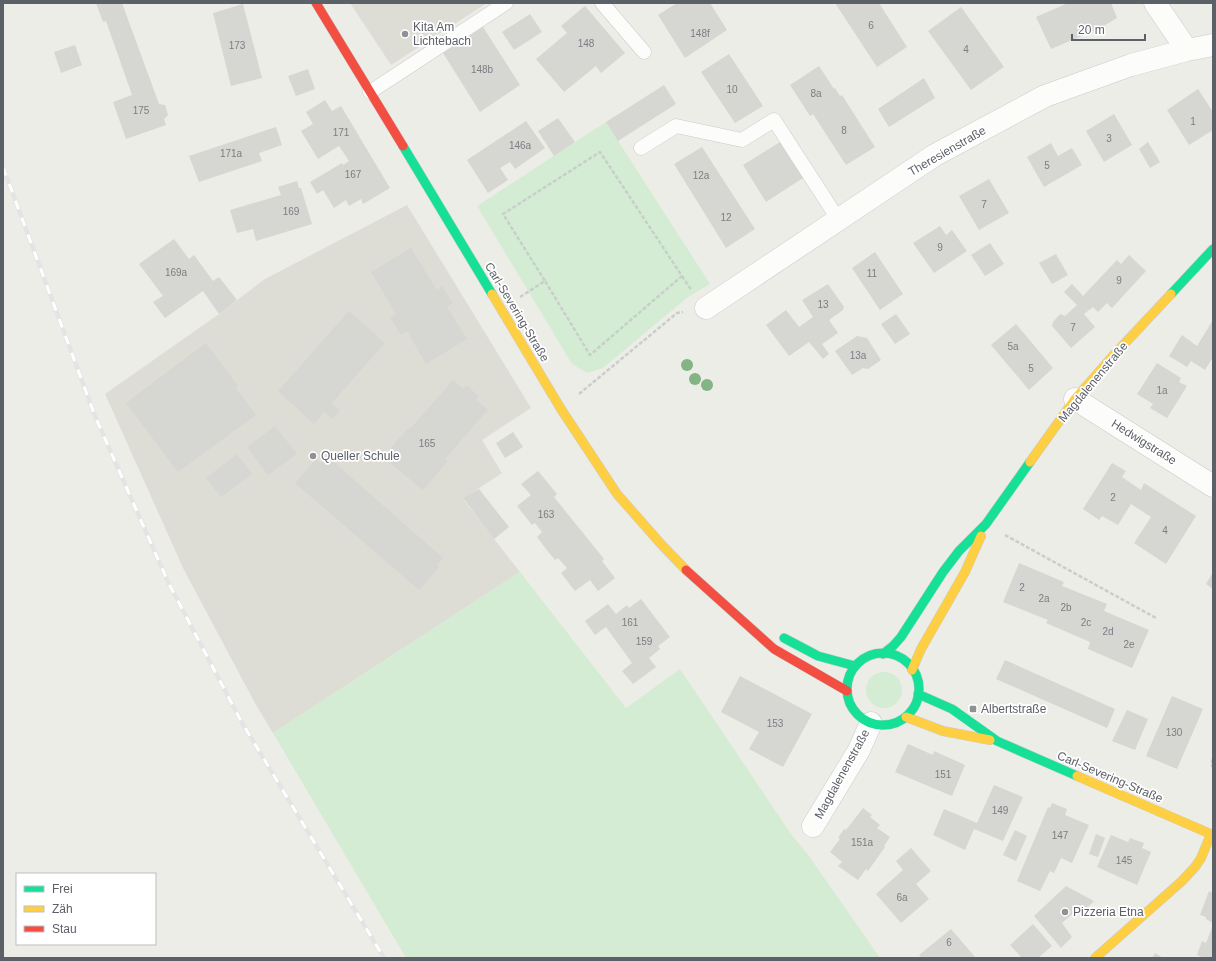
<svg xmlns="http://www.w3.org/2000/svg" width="1216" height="961" viewBox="0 0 1216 961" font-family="Helvetica,sans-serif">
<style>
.education{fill:#deddd5}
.green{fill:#d3ecd3}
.building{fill:#d6d6d2}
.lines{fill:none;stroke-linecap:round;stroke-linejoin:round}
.lane-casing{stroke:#cacbca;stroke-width:15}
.street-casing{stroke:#cacbca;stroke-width:23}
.fast-casing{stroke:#cacccb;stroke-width:10}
.slow-casing{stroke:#cacccb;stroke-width:10}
.jam-casing{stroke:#cacccb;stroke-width:10}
.path{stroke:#c9cecb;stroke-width:2.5;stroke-dasharray:4 2;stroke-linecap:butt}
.lane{stroke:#fcfcfb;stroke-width:14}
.street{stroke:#fcfcfb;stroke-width:22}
.fast{stroke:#16e098;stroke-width:9}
.slow{stroke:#ffcf43;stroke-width:9}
.jam{stroke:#f24e42;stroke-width:9}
.rail-casing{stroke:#e4e4e4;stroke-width:4.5}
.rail{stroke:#fff;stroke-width:3;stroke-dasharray:9;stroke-linecap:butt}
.tree{fill:#82b486}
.poi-dot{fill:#8f9194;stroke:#fff;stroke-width:1.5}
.labels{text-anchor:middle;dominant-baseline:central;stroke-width:3.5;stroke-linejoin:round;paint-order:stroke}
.number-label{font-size:10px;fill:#7b7e82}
.poi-label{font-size:12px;fill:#5c6067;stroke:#fff;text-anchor:start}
.street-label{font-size:12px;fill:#5c6067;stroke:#fff}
</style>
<rect width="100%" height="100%" fill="#edede7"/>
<path class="education" d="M 350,3 L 487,3 L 391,65 Z
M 407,205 L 531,408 L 482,440 L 502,473 L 463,499 L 520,572 L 273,733 L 256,705 L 184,570 L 105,394 L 219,314 L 265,279 Z"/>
<path class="green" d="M 606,122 L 710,284 L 688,297 L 603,368 L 587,373 L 572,364 L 477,206 Z
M 520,572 L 626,708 L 680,669 L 791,834 L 809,856 L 880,958 L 406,958 L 273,733 Z
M866 690a18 18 0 1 1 36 0a18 18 0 1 1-36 0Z"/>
<path class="building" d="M 96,3 L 122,3 L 159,104 L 165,105 L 168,115 L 164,119 L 166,125 L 126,139 L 113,102 L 132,95 L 106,21 L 103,22 Z
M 677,3 L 710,3 L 727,30 L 685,58 L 658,15 Z
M 835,3 L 879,3 L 907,47 L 877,67 Z
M 1068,3 L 1111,3 L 1117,18 L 1100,28 L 1051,49 L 1036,17 Z
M 243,4 L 262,78 L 231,86 L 213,13 Z
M 585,6 L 625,53 L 601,73 L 596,66 L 564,92 L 536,59 L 567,33 L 561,26 Z
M 961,7 L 1004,67 L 971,90 L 928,31 Z
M 530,14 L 542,32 L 514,50 L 502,32 Z
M 483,27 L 520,85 L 480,112 L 443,53 Z
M 75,45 L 82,65 L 61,73 L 54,52 Z
M 729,54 L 763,106 L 735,123 L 701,72 Z
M 819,66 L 834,89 L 835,88 L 840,96 L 842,95 L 875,147 L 846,165 L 813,114 L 810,116 L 790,85 Z
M 308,69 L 315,89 L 296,96 L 288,76 Z
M 924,78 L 935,98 L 889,127 L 878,109 Z
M 664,85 L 676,104 L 618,141 L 606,122 Z
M 1198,89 L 1213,112 L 1213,130 L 1189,145 L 1167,110 Z
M 325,100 L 332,111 L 341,106 L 390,188 L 363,204 L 361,199 L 349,206 L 346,200 L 334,208 L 323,190 L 317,194 L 310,182 L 342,163 L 343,165 L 349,161 L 339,146 L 318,159 L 301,131 L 313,124 L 306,112 Z
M 1114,114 L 1132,145 L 1104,162 L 1086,131 Z
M 558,118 L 575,142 L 554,156 L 538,131 Z
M 526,121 L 545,148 L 515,169 L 510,162 L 500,168 L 508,180 L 488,193 L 467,160 Z
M 276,127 L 282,145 L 259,153 L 262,161 L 199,182 L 189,156 Z
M 780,142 L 803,178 L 766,202 L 743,165 Z
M 1148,142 L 1160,162 L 1150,168 L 1139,149 Z
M 1051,143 L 1058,156 L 1072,148 L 1082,165 L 1044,187 L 1027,157 Z
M 702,147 L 755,229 L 726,248 L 674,164 Z
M 989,179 L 1009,213 L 979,230 L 959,196 Z
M 297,181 L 299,188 L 301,188 L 312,224 L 256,241 L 253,229 L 237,233 L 230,210 L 281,195 L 278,187 Z
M 940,226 L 946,235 L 952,230 L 967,251 L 934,273 L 913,243 Z
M 174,239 L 189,259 L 194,255 L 213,281 L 219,277 L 237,300 L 219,314 L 203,291 L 165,318 L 153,302 L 163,296 L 139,264 Z
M 990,243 L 1004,264 L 985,276 L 971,255 Z
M 411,248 L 437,290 L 442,286 L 453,303 L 447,307 L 467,339 L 426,364 L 407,331 L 401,335 L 390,317 L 396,314 L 371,272 Z
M 875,252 L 903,294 L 880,310 L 852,268 Z
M 1056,254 L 1068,275 L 1052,284 L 1039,263 Z
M 1129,255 L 1146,271 L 1112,308 L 1107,303 L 1098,312 L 1093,307 L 1084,314 L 1095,327 L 1071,348 L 1052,326 L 1053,322 L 1060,314 L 1065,316 L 1077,305 L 1064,292 L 1072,284 L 1083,296 L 1117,260 L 1121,264 Z
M 828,284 L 844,307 L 843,310 L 829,320 L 838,333 L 822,344 L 829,354 L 823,359 L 809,342 L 789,356 L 766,325 L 786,310 L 799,327 L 813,317 L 802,300 Z
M 349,311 L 385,343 L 332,403 L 340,410 L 332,419 L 324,412 L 314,424 L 278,391 Z
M 896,314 L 910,334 L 895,344 L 881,324 Z
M 1213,320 L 1213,357 L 1205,370 L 1191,361 L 1187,367 L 1169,356 L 1182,335 L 1197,346 Z
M 1016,324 L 1053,368 L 1029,390 L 991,345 Z
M 857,336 L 867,338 L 881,360 L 868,369 L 863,368 L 852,375 L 835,351 Z
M 206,343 L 238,386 L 236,388 L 256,415 L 178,472 L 126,403 Z
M 1157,363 L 1181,378 L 1179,382 L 1187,386 L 1167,418 L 1150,408 L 1153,404 L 1137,394 Z
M 453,380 L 463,389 L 466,385 L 479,396 L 476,400 L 488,410 L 445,459 L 448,461 L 423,490 L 383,457 L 408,428 L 410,429 Z
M 275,426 L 297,454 L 268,475 L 247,447 Z
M 513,432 L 523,447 L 505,458 L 496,443 Z
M 237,454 L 252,474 L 221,497 L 206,478 Z
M 327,456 L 443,558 L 437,565 L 439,567 L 419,590 L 295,483 L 316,459 L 321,463 Z
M 1112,463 L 1126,471 L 1122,477 L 1141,490 L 1144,483 L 1196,516 L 1166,564 L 1134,543 L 1151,517 L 1131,504 L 1118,525 L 1102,516 L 1099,520 L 1083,509 Z
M 538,471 L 557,494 L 554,497 L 604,559 L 602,561 L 615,578 L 598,591 L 590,580 L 575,591 L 561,573 L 567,568 L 558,558 L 555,560 L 546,549 L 537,537 L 542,532 L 535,523 L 532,525 L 517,506 L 531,495 L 521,484 Z
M 479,489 L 509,527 L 494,539 L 463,498 Z
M 1019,563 L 1064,582 L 1062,586 L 1107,604 L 1104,611 L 1149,630 L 1132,668 L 1088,649 L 1090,642 L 1046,623 L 1048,620 L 1003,602 Z
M 1213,572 L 1213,589 L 1206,584 Z
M 641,599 L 670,637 L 658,646 L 660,649 L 649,658 L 656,667 L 633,684 L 622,671 L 632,663 L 606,627 L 595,635 L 585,621 L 608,604 L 616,614 L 627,605 L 629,608 Z
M 1005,660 L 1115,709 L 1107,728 L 996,679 Z
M 740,676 L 812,714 L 783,767 L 749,749 L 759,732 L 721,712 Z
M 1172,696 L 1203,709 L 1177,769 L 1146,756 Z
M 1127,710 L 1148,719 L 1135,750 L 1112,741 Z
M 908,744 L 933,755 L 934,751 L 965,765 L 952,796 L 895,772 Z
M 994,785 L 1023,797 L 1003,841 L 974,829 L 965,850 L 933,835 L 944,809 L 977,823 Z
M 1052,803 L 1067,809 L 1065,815 L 1089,825 L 1072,863 L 1061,858 L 1054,873 L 1050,871 L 1040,891 L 1017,881 L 1048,807 L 1050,808 Z
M 863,808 L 872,815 L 870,817 L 880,825 L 877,828 L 890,837 L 884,846 L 885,847 L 868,871 L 866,869 L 858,880 L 838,866 L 842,862 L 830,852 L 840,839 L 838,838 L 844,829 L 846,830 Z
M 1015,830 L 1027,836 L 1016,861 L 1003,855 Z
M 1096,834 L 1105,838 L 1098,857 L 1089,854 Z
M 1111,835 L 1128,842 L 1130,838 L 1144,843 L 1142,848 L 1151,852 L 1137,885 L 1097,867 Z
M 911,848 L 931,871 L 916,884 L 929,899 L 901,923 L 876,894 L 903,870 L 896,861 Z
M 1066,886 L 1094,901 L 1080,915 L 1077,910 L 1062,923 L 1072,937 L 1061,948 L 1034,916 Z
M 1209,891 L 1213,893 L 1213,923 L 1206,919 L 1206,917 L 1200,915 Z
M 1033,924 L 1052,946 L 1038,958 L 1022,958 L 1010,945 Z
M 1213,925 L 1213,958 L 1204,958 L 1197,955 L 1202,941 L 1206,943 Z
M 951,929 L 976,958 L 922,958 L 919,955 Z
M 1155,953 L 1163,958 L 1152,958 Z"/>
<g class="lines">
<g class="lane-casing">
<path id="lane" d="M 602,3 L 644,52
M 370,92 L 506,3
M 641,148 L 676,126 L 742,140 L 774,120 L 838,219"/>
</g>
<g class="street-casing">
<path id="street" d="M 1155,3 L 1187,50
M 706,308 L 935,155 L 1045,96 L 1131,65 L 1187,50 L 1213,45
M 1075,399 L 1213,486
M 813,826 L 859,750 L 871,723"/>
</g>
<g class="fast-casing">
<path id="fast" d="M 403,146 L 492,294
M 1171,294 L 1213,249
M 784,638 L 818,656 L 855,666
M847 689a36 36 0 1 1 72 0a36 36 0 1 1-72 0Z
M 883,654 L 893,646 L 901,637 L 943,572 L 959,551 L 986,524 L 1030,462
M 918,694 L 952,709 L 997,741 L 1077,776"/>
</g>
<g class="slow-casing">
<path id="slow" d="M 492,294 L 561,409 L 617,494 L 661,544 L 686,570
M 1030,462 L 1075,399 L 1112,357 L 1171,294
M 912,670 L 921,649 L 965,572 L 981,536
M 906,717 L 943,731 L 990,740
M 1077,776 L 1213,835
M 1095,958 L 1182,881 L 1195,867 L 1201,858 L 1211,834"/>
</g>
<g class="jam-casing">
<path id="jam" d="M 316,3 L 403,146
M 686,570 L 774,649 L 847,691"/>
</g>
<path class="path" d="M 682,276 L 692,291
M 520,297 L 545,281 L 590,355 L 682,276 L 600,152 L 503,214 L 545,281
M 579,394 L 677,313 L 683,312
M 1005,535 L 1156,618
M 1213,759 L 1211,764 L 1213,767"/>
<use href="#lane" class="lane"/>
<use href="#street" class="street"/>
<use href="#fast" class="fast"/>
<use href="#slow" class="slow"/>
<use href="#jam" class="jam"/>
<g class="rail-casing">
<path id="rail" d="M 3,167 L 95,416 L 168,582 L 241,721 L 384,958"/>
</g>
<use href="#rail" class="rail"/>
</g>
<g class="tree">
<circle cx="687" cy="365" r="6"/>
<circle cx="695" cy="379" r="6"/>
<circle cx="707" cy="385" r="6"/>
</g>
<g class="poi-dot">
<circle cx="405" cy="34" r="4"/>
<circle cx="313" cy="456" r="4"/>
<rect x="969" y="705" width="8" height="8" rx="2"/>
<circle cx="1065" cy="912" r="4"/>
</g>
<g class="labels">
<g class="number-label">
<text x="871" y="25">6</text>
<text x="700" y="33">148f</text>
<text x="586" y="43">148</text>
<text x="237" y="45">173</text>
<text x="966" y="49">4</text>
<text x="482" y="69">148b</text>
<text x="732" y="89">10</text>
<text x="816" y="93">8a</text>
<text x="141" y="110">175</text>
<text x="1193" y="121">1</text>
<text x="844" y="130">8</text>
<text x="341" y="132">171</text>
<text x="1109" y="138">3</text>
<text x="520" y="145">146a</text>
<text x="231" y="153">171a</text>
<text x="1047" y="165">5</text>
<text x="353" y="174">167</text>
<text x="701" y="175">12a</text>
<text x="984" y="204">7</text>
<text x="291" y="211">169</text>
<text x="726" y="217">12</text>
<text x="940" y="247">9</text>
<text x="176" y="272">169a</text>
<text x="872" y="273">11</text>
<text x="1119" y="280">9</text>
<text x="823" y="304">13</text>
<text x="1073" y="327">7</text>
<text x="1013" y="346">5a</text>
<text x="858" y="355">13a</text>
<text x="1031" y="368">5</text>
<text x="1162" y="390">1a</text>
<text x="427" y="443">165</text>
<text x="1113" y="497">2</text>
<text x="546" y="514">163</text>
<text x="1165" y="530">4</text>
<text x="1022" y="587">2</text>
<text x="1044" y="598">2a</text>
<text x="1066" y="607">2b</text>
<text x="630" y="622">161</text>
<text x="1086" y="622">2c</text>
<text x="1108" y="631">2d</text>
<text x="644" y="641">159</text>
<text x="1129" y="644">2e</text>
<text x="775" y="723">153</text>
<text x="1174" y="732">130</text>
<text x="943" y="774">151</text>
<text x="1000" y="810">149</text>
<text x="1060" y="835">147</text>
<text x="862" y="842">151a</text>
<text x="1124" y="860">145</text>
<text x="902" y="897">6a</text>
<text x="949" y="942">6</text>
</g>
<g class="poi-label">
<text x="413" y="27">Kita Am<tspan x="413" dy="14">Lichtebach</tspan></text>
<text x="321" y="456">Queller Schule</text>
<text x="981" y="709">Albertstraße</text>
<text x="1073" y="912">Pizzeria Etna</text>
</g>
<g class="street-label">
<text transform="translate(947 151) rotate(-30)">Theresienstraße</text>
<text transform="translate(517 312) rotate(59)">Carl-Severing-Straße</text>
<text transform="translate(1093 382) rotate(-50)">Magdalenenstraße</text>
<text transform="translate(1144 442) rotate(32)">Hedwigstraße</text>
<text transform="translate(842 774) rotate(-61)">Magdalenenstraße</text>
<text transform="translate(1110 777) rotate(23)">Carl-Severing-Straße</text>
</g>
</g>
<rect width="1216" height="961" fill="none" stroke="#5c6067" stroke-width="8"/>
<rect x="16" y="873" width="140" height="72" fill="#ffffff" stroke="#bebfc2"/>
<rect x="24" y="886" width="20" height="6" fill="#16e098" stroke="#bebfc2"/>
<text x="52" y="893" font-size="12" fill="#5c6067">Frei</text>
<rect x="24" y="906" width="20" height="6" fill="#ffcf43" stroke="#bebfc2"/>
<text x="52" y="913" font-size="12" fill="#5c6067">Zäh</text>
<rect x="24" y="926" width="20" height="6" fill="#f24e42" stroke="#bebfc2"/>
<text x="52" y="933" font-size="12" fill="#5c6067">Stau</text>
<path d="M1072 34v6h73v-6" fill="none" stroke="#5c6067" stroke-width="2"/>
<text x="1078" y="34" font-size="12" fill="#5c6067" stroke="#ffffff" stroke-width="3" paint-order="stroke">20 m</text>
</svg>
